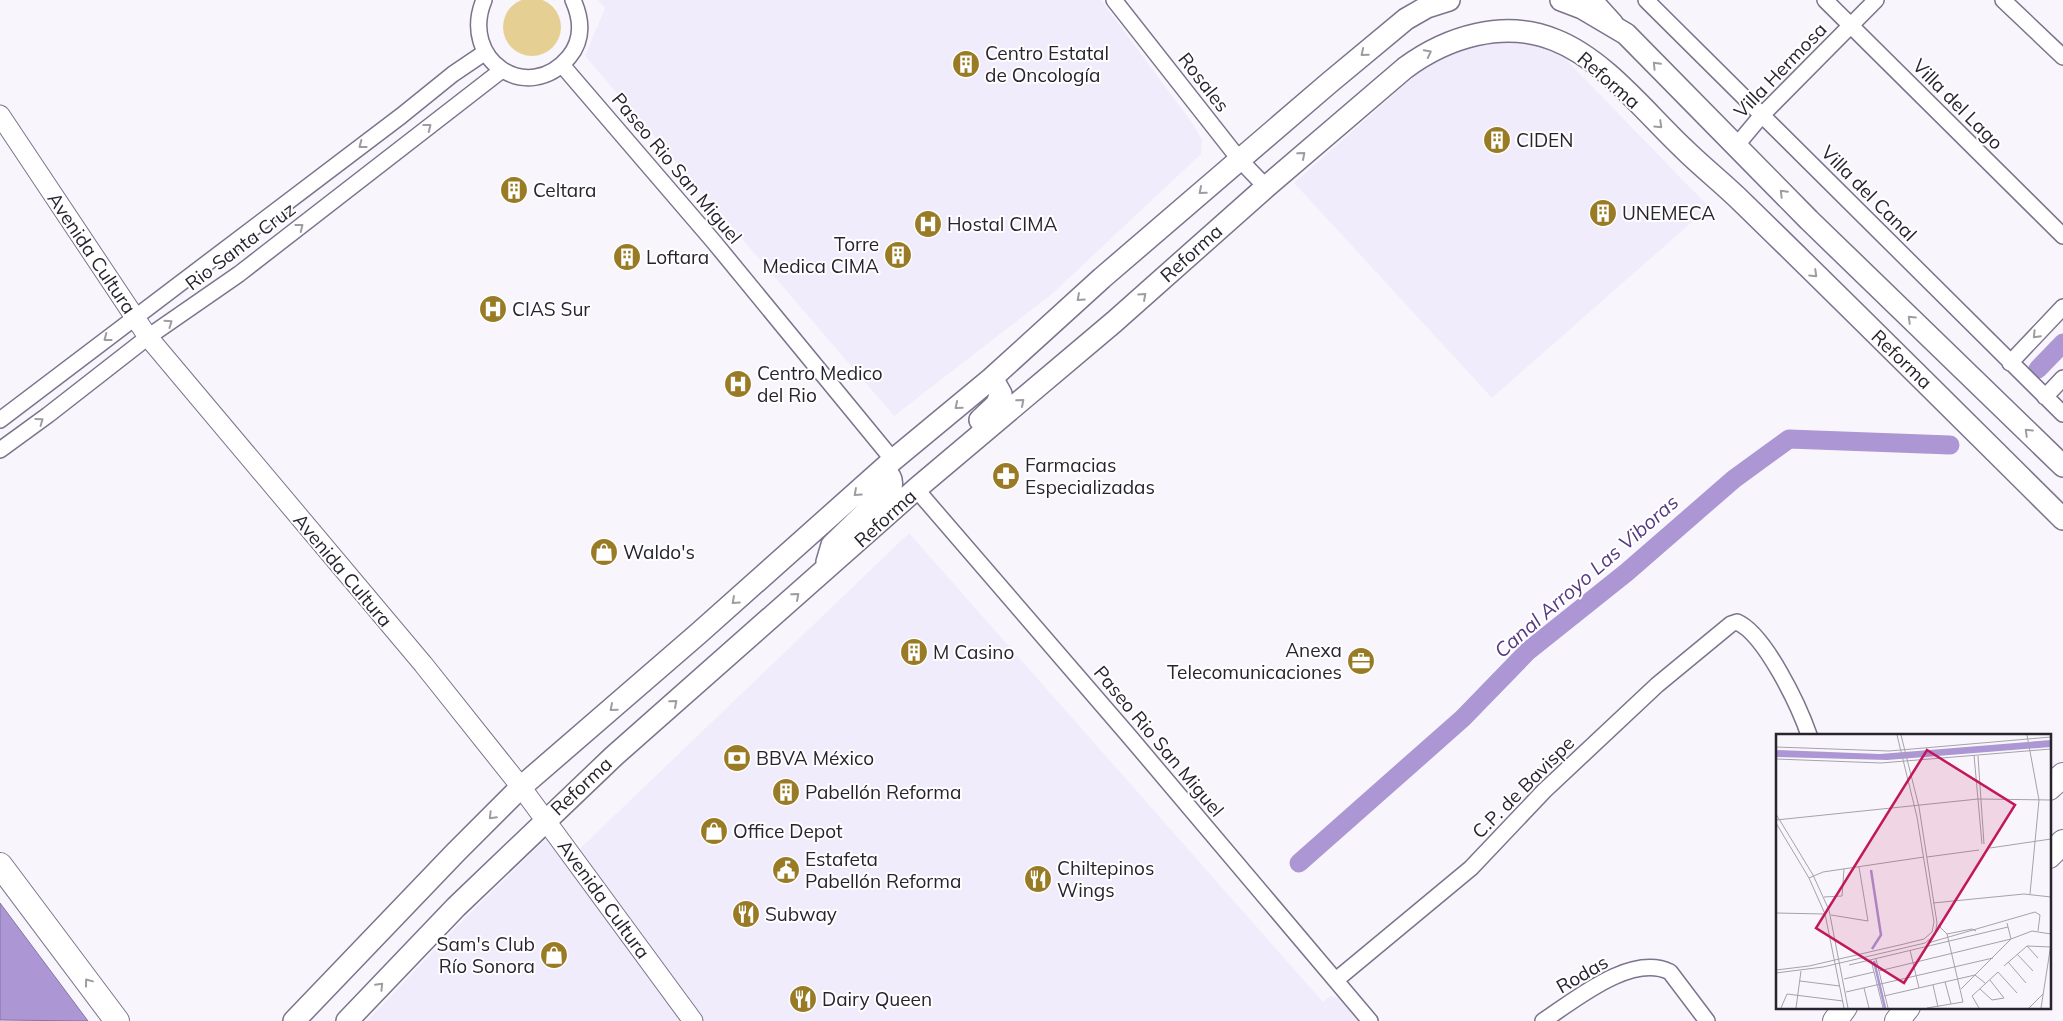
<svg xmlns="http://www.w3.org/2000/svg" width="2063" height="1021" viewBox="0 0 2063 1021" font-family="Mulish,sans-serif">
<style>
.built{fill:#f1ecfb}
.green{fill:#e6cf93}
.water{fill:#ac96d4;stroke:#8474a2}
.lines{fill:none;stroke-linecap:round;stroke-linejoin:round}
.canal{stroke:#ac96d4;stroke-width:19}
.minor-casing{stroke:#7c738d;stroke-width:18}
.tertiary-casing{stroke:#7c738d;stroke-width:21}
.secondary-casing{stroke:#7c738d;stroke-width:24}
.primary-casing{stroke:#7c738d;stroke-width:26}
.minor{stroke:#fff;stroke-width:15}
.tertiary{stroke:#fff;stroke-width:19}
.secondary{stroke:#fff;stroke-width:21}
.primary{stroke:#fff;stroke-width:24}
.oneway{stroke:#9e9ca1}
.labels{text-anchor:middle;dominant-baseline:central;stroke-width:4;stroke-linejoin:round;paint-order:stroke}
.poi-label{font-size:19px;fill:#28242f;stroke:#fff;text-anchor:start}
.street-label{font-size:19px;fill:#28242f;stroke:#fff}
.water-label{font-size:20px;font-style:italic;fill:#573883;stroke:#fff}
.inset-river{fill:none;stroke:#ac96d4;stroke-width:2.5}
.inset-road{fill:none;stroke:#a5a2aa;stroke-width:1}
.view{fill:#c2185b;fill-opacity:0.15;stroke:#c2185b;stroke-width:2.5}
.inset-edge{fill:none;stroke:#28242f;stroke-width:2.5}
</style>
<rect width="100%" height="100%" fill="#f8f6fc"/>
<path class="built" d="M 598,0 L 1101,0 L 1193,124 L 1202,140 L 1201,154 L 1052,294 L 894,416 L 585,56 L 605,8 Z
M 1519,35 L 1553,46 L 1709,207 L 1492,398 L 1294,183 L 1436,57 L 1468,42 Z
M 909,533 L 1323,1002 L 1330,996 L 1339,998 L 1358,1021 L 367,1021 L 457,926 L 551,834 L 569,859 Z"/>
<path class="green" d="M503 27a29 29 0 1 1 58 0a29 29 0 1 1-58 0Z"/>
<path class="water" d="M 0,903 L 88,1021 L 0,1020 Z"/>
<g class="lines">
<path class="canal" d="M 2038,369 L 2063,343
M 1299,863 L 1463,718 L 1528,651 L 1627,572 L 1734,479 L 1789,439 L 1950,445"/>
<g class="minor-casing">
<path id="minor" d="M 484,0 C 459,60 528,106 569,57 C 583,40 582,20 573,0
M 1114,0 L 1239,159 L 1266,187
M 1595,0 L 1615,22
M 1646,0 L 2063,414
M 1825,0 L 2063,236
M 2003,0 L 2063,57
M 562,65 L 714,242 L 893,460
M 1736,146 L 1762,115 L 1876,0
M 2010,363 L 2063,307
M 2045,397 L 2063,378
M 0,420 L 401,116 L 453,74 L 484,53
M 0,450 L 48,415 L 148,337 L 239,274 L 502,70
M 916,489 L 1129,736 L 1370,1021
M 1336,980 L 1471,868 L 1544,791 L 1657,685 L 1731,624 L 1737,622 C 1765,634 1799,706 1809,735
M 1543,1021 C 1575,1000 1631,953 1670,972 L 1707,1021"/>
</g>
<g class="tertiary-casing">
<path id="tertiary" d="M 0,115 L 148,337 L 423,664 L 521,787 L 693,1021"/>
</g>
<g class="secondary-casing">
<path id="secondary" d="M 1561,0 L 1582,8 L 1626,34 L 1809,220 L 2063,466
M 980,420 L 996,405 L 1001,394 L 992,378
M 827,562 L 832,545 L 891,488 C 893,478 890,476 882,470
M 294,1021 L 456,852 L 521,787 L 699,633 L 893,460 L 992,378 L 1102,278 L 1329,83 L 1406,19 L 1427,7 L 1449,0
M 347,1021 L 456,907 L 614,756 L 916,489 L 1114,322 L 1266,187 L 1405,68 C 1447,37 1504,19 1555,40 C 1604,59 1645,112 1683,148 C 1702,167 1724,184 1743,203 C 1851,308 1957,414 2063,519"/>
</g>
<g class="primary-casing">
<path id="primary" d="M 2049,788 L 2063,775
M 2049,856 L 2063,842
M 0,865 L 117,1021
M 1835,1021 L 1845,1007
M 1897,1021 L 1908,1007"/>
</g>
<use href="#minor" class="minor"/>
<use href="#tertiary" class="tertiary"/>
<use href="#secondary" class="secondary"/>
<use href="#primary" class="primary"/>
</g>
<defs><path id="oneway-chevron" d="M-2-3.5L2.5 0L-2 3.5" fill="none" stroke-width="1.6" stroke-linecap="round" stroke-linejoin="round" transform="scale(1.25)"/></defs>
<g class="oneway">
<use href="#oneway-chevron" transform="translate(1364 53) rotate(140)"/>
<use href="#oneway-chevron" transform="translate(1428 53) rotate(-27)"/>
<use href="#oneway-chevron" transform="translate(1656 65) rotate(-134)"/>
<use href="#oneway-chevron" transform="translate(1659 125) rotate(44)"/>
<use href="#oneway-chevron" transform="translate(428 127) rotate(-38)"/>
<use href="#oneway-chevron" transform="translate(362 145) rotate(143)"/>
<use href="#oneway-chevron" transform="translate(1302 155) rotate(-41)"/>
<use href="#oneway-chevron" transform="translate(1202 191) rotate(139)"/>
<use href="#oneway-chevron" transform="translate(1783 193) rotate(-135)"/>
<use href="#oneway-chevron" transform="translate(300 227) rotate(-38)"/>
<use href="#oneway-chevron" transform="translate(1814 274) rotate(44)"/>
<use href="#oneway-chevron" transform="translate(1143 296) rotate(-42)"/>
<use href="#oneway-chevron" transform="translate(1080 298) rotate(138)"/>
<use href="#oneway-chevron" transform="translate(1911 319) rotate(-136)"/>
<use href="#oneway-chevron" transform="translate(169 323) rotate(-35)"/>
<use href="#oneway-chevron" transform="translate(2036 335) rotate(134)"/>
<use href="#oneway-chevron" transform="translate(107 338) rotate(143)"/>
<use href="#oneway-chevron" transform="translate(1021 402) rotate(-41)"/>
<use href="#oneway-chevron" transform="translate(958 406) rotate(140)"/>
<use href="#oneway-chevron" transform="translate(40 421) rotate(-36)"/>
<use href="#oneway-chevron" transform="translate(2028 432) rotate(-136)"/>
<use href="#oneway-chevron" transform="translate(857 493) rotate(138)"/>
<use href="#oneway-chevron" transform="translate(796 596) rotate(-41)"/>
<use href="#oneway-chevron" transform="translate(735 601) rotate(138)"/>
<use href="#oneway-chevron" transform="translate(674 703) rotate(-41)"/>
<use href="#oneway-chevron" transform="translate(613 708) rotate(139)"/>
<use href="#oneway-chevron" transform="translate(492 816) rotate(135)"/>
<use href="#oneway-chevron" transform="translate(88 982) rotate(-127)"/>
<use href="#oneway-chevron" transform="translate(380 986) rotate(-46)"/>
</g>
<defs>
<g id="building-disc" transform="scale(1.4375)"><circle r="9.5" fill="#987b24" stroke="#fff"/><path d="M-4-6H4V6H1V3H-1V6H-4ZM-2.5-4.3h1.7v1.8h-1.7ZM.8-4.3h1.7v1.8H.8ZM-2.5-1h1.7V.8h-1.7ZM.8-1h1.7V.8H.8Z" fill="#fff"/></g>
<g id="hospital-disc" transform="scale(1.4375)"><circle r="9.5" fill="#987b24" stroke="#fff"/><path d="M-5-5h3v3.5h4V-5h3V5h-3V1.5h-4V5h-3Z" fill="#fff"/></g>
<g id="pharmacy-disc" transform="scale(1.4375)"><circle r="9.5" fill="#987b24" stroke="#fff"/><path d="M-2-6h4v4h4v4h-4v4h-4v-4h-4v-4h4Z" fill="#fff"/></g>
<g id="shop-disc" transform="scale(1.4375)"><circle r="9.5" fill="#987b24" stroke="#fff"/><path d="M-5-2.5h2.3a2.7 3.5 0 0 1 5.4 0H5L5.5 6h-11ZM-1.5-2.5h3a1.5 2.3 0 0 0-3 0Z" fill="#fff"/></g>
<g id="office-disc" transform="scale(1.4375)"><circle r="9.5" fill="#987b24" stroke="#fff"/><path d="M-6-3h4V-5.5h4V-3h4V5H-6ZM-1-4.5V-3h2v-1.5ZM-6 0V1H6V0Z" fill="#fff"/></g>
<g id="bank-disc" transform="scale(1.4375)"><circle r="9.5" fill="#987b24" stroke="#fff"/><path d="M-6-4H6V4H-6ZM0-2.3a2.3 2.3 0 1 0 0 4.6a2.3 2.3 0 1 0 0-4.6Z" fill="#fff"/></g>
<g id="civic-disc" transform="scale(1.4375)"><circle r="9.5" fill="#987b24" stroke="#fff"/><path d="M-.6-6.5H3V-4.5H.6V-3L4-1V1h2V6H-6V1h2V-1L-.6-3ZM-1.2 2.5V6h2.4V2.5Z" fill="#fff"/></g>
<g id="restaurant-disc" transform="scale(1.4375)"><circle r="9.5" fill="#987b24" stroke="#fff"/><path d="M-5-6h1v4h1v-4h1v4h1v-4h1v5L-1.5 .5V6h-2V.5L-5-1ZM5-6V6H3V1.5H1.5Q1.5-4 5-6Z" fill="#fff"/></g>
</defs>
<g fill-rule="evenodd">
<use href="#building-disc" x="966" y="64"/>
<use href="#building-disc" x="1497" y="140"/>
<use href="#building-disc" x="514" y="190"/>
<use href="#building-disc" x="1603" y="213"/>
<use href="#hospital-disc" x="928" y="224"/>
<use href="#building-disc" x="898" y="255"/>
<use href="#building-disc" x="627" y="257"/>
<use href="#hospital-disc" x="493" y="309"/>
<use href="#hospital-disc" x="738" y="384"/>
<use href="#pharmacy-disc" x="1006" y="476"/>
<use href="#shop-disc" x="604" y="552"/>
<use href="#building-disc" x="914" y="652"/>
<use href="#office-disc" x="1361" y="661"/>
<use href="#bank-disc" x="737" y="758"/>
<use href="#building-disc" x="786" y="792"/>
<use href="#shop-disc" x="714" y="831"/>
<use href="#civic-disc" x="786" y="870"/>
<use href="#restaurant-disc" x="1038" y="879"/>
<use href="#restaurant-disc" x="746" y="914"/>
<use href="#shop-disc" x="554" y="955"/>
<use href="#restaurant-disc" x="803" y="999"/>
</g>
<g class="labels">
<g class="poi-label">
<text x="985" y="53">Centro Estatal<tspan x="985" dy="22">de Oncología</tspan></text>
<text x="1516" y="140">CIDEN</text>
<text x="533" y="190">Celtara</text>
<text x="1622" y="213">UNEMECA</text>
<text x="947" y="224">Hostal CIMA</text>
<text x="879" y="244" text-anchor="end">Torre<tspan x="879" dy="22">Medica CIMA</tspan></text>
<text x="646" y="257">Loftara</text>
<text x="512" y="309">CIAS Sur</text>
<text x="757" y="373">Centro Medico<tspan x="757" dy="22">del Rio</tspan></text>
<text x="1025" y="465">Farmacias<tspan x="1025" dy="22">Especializadas</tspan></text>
<text x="623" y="552">Waldo's</text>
<text x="1342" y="650" text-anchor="end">Anexa<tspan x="1342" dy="22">Telecomunicaciones</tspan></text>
<text x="933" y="652">M Casino</text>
<text x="756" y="758">BBVA México</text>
<text x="805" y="792">Pabellón Reforma</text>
<text x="733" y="831">Office Depot</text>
<text x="805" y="859">Estafeta<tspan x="805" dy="22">Pabellón Reforma</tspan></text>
<text x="1057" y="868">Chiltepinos<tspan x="1057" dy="22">Wings</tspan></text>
<text x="765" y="914">Subway</text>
<text x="535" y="944" text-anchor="end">Sam's Club<tspan x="535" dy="22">Río Sonora</tspan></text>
<text x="822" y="999">Dairy Queen</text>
</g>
<g class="street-label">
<text transform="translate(1780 70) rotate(-46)">Villa Hermosa</text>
<text transform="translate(1609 80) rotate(41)">Reforma</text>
<text transform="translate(1204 82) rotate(52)">Rosales</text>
<text transform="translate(1958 104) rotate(45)">Villa del Lago</text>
<text transform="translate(677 168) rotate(50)">Paseo Rio San Miguel</text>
<text transform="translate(1869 193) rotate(45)">Villa del Canal</text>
<text transform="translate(240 246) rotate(-37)">Rio Santa Cruz</text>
<text transform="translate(92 253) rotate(56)">Avenida Cultura</text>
<text transform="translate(1191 253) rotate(-42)">Reforma</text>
<text transform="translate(1902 359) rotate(44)">Reforma</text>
<text transform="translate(885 518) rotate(-42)">Reforma</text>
<text transform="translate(343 570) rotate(50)">Avenida Cultura</text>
<text transform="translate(1159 741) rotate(50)">Paseo Rio San Miguel</text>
<text transform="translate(581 786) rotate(-43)">Reforma</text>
<text transform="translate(1523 787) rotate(-45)">C.P. de Bavispe</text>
<text transform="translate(604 899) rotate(54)">Avenida Cultura</text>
<text transform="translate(1582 974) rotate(-30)">Rodas</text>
</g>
<g class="water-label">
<text transform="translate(1586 576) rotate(-41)">Canal Arroyo Las Viboras</text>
</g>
</g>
<g transform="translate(1776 734)">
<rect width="275" height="275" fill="#f8f6fc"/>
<path d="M 275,6 L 275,13 L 111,26 L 0,23 L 0,16 L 104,20 Z" fill="#ac96d4"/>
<path class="inset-river" d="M 95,136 L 105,201 L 96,215M 98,227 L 109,274"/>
<path class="inset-road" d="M 251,1 L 263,66 L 254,160M 0,13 L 113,17 L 275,3M 198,21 L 206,110M 202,22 L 208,110M 0,25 L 105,29 L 275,15M 0,80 L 37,141 L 53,176 L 72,274M 0,86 L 202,65 L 275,66M 0,89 L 33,144 L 49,180 L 68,274M 214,114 L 275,105M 151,123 L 203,116M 33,144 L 47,138 L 148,123M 48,163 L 66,162 L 68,135M 157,169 L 248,160 L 275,163M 0,179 L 49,180M 55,181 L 92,187 L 83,133M 231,189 L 235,205M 162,191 L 171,200 L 196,195 L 200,197M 152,209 L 259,178 L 264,181 L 262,197M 251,212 L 262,224M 134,216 L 143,254M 241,220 L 257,237M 100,225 L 112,274M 95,226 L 107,274M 232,228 L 250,249M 73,231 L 232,193M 228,232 L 251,212 L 275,213M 0,236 L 33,232 L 128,210 L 148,205 L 156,198 L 158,188 L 141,83 L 121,1M 103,237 L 235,205 L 256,197 L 275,200M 0,239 L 47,233 L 149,209 L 159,201 L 161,189 L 143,73 L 125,1M 68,245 L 98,238M 24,247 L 64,252M 169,248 L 175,270M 157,251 L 162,273M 88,254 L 93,274M 185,255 L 235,205M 204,255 L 216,266 L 228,264 L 214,246M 70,258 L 217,224M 108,262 L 199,241 L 209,249M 5,274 L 11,260 L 67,267M 20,274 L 25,237M 151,274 L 187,268 L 171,200M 203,274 L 196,262 L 222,238 L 241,259M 253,274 L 267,260M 265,274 L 275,210"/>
<path class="view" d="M 151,16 L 239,71 L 128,249 L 40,194 Z"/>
<rect width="275" height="275" class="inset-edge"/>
</g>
</svg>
